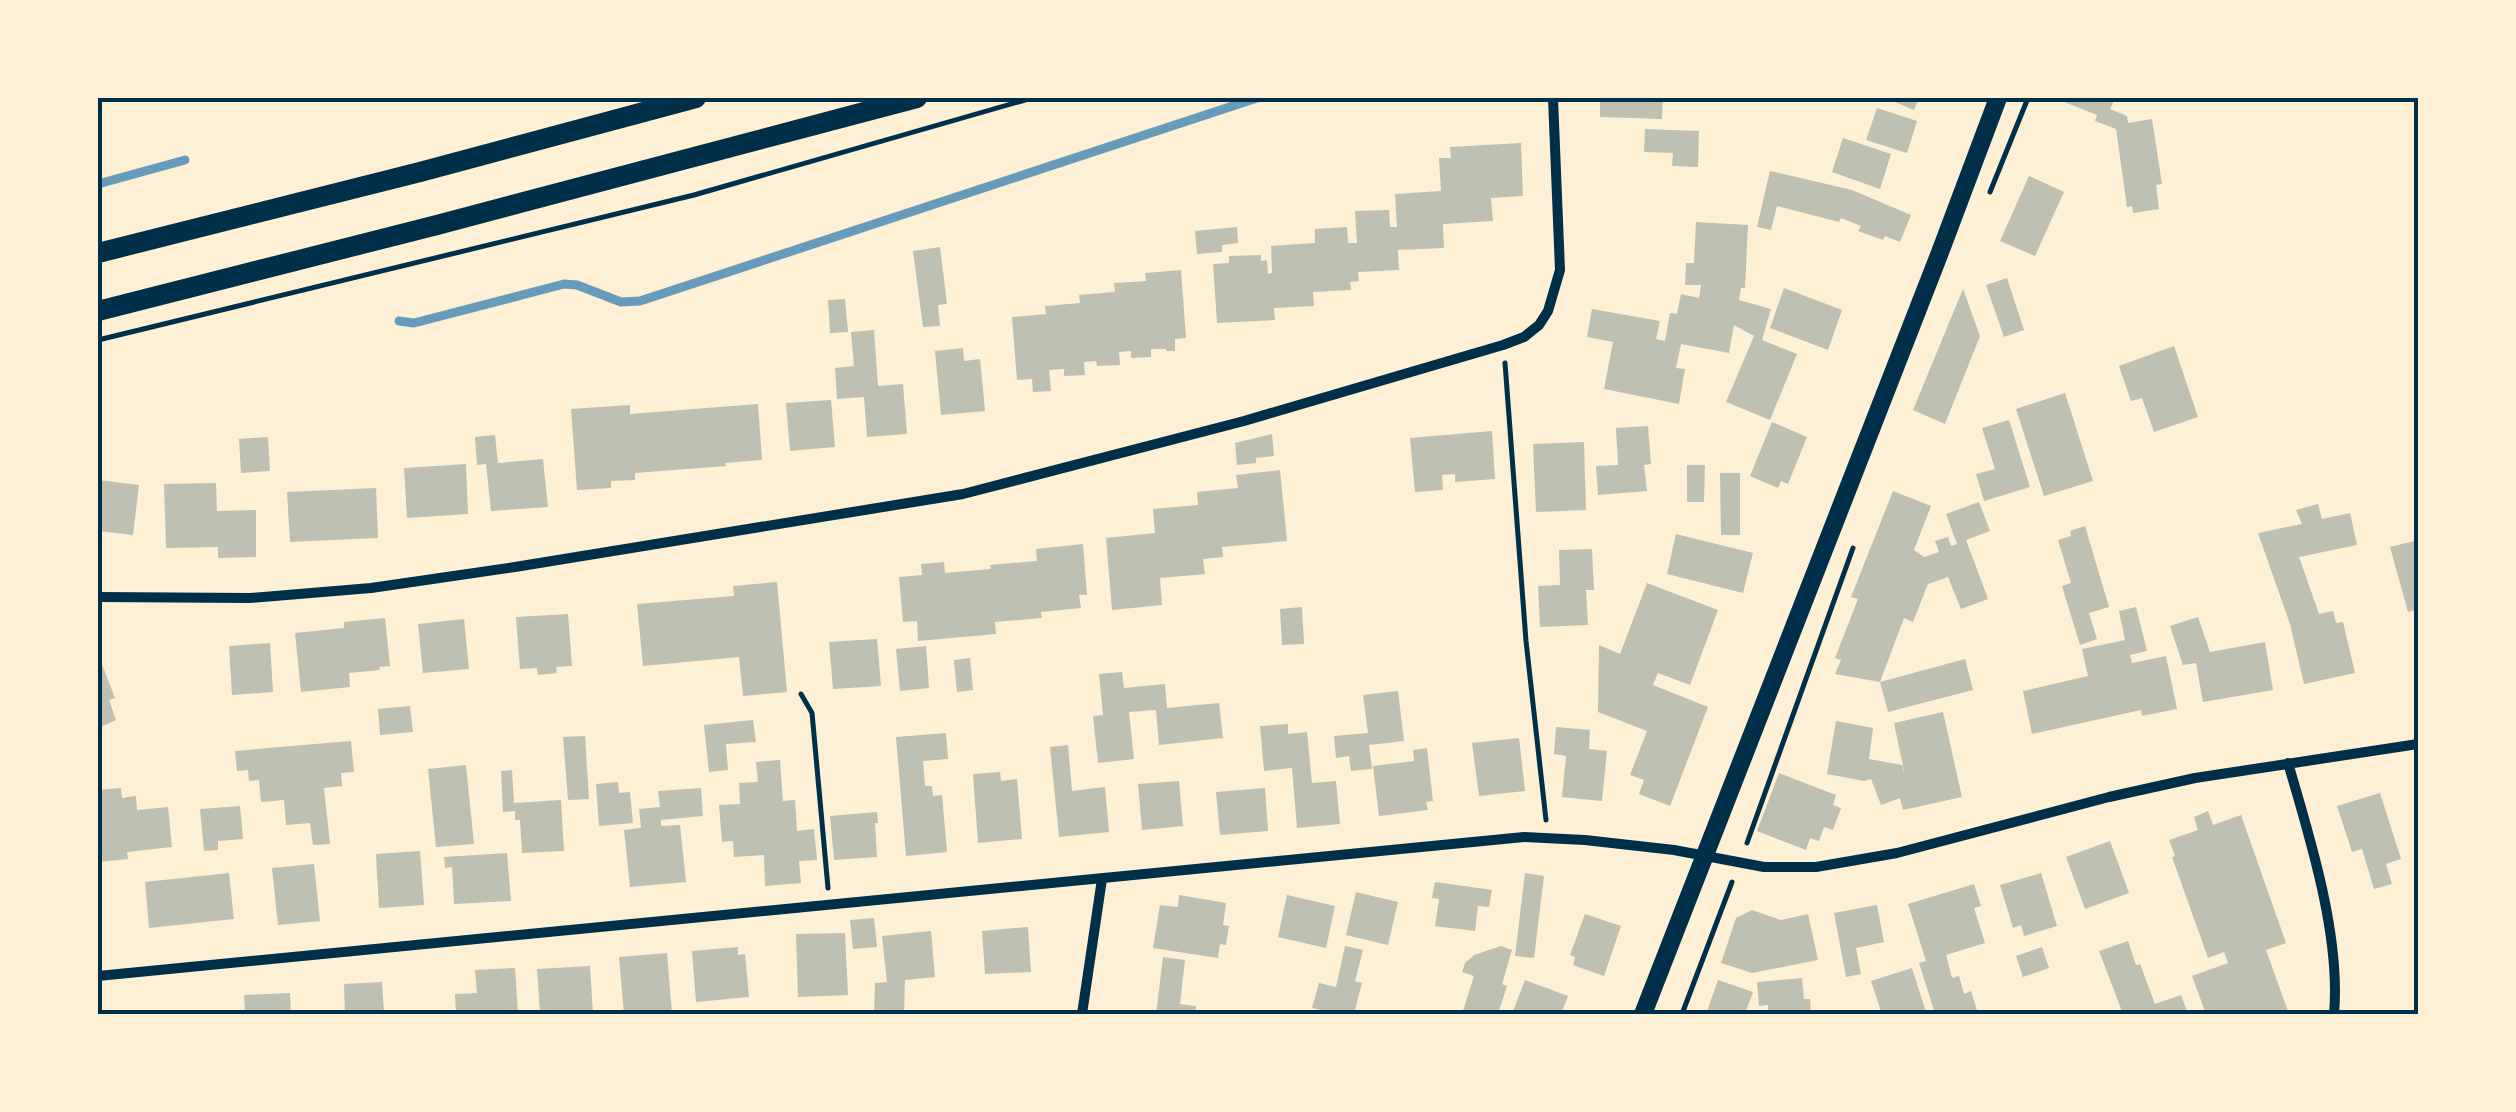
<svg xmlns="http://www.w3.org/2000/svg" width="2516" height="1112" viewBox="0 0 2516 1112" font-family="'PT Sans',sans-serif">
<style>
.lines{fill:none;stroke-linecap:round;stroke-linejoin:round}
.stream{stroke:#669bbc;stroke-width:9}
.building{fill:#bec0b2}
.path{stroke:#003049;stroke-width:5}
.minor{stroke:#003049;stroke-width:10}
.secondary{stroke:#003049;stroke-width:18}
.primary{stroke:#003049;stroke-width:20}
.neatline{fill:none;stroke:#003049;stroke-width:4}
</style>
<rect width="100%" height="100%" fill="#fdf0d5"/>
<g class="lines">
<path class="stream" d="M 98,184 L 185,160
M 399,321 L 414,323 L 564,284 L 577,285 L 621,302 L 640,301 L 1257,98"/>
</g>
<path class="building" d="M 1600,98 L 1663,98 L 1662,119 L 1600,117 Z
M 1885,98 L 1919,98 L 1914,110 Z
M 2054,98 L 2115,98 L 2110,109 L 2127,116 L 2128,123 L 2152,119 L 2162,184 L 2156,185 L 2159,209 L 2133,213 L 2132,206 L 2127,207 L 2116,129 L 2095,121 L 2097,115 Z
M 1877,108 L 1917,121 L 1907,153 L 1866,140 Z
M 1645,129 L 1699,131 L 1698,167 L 1672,166 L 1673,153 L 1644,152 Z
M 1843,138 L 1891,154 L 1880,189 L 1832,172 Z
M 1521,143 L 1523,196 L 1491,198 L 1493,221 L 1443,224 L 1444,248 L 1398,250 L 1399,270 L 1358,272 L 1359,281 L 1350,282 L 1351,290 L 1313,292 L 1314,306 L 1274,308 L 1275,320 L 1217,323 L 1213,264 L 1229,263 L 1229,256 L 1261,255 L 1261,261 L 1267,260 L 1268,274 L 1272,273 L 1271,246 L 1315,243 L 1315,229 L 1347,227 L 1348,243 L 1357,243 L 1355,211 L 1389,210 L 1390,227 L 1397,227 L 1395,194 L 1441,191 L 1439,158 L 1451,158 L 1450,147 Z
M 1770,171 L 1852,190 L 1911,215 L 1900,242 L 1885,236 L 1883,240 L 1858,231 L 1861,226 L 1841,218 L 1839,222 L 1777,206 L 1771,230 L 1757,227 Z
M 2029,176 L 2064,192 L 2035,256 L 2000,241 Z
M 1696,222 L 1748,225 L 1745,288 L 1741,288 L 1739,300 L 1771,309 L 1762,340 L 1797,354 L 1770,420 L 1726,402 L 1754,336 L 1734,325 L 1729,353 L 1681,344 L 1676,368 L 1685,369 L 1679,404 L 1604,389 L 1613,342 L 1587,337 L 1592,309 L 1660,321 L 1656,339 L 1665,341 L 1670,313 L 1677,314 L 1681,294 L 1699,298 L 1701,285 L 1685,285 L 1686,263 L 1694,263 Z
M 1237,227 L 1238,243 L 1222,245 L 1222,252 L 1197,254 L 1195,231 Z
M 940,247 L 947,304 L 938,305 L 940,326 L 923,327 L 913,251 Z
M 1181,270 L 1186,338 L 1175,339 L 1175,351 L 1166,351 L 1166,349 L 1151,349 L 1151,357 L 1131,358 L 1131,351 L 1119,352 L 1120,365 L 1097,366 L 1096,361 L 1084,362 L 1085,375 L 1064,376 L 1064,369 L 1049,370 L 1051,391 L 1033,392 L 1032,379 L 1017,380 L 1012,317 L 1046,314 L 1045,306 L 1080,303 L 1079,295 L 1115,292 L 1114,283 L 1146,281 L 1145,273 Z
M 2007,278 L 2024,330 L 2004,337 L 1986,285 Z
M 1784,288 L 1842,310 L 1828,350 L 1770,328 Z
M 1963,289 L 1980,336 L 1945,424 L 1913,410 Z
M 845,299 L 848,332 L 830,333 L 828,300 Z
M 874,330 L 878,386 L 903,384 L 907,434 L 867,437 L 864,397 L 837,399 L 835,368 L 854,366 L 851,332 Z
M 2174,346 L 2198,417 L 2154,432 L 2142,398 L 2131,401 L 2119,366 Z
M 963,348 L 964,361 L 980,359 L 985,411 L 941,415 L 935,351 Z
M 2065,393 L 2093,481 L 2044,496 L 2016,409 Z
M 831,400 L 835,447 L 790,451 L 786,403 Z
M 758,404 L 762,460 L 725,463 L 726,466 L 635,473 L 635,480 L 611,481 L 611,488 L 577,490 L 571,409 L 630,405 L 630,414 Z
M 2009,420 L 2030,487 L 1984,501 L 1976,474 L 1995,469 L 1982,428 Z
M 1772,422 L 1807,437 L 1788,484 L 1781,481 L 1778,488 L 1750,476 Z
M 1648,426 L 1651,464 L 1644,465 L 1647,491 L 1598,495 L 1596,466 L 1618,465 L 1616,428 Z
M 1492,431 L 1495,479 L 1455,482 L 1455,474 L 1442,475 L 1443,490 L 1415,492 L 1410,438 Z
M 1272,434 L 1274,456 L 1256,458 L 1256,463 L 1237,465 L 1235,443 Z
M 495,435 L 498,463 L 543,459 L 548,507 L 491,511 L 486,464 L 477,465 L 475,437 Z
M 268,437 L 270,471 L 241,473 L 239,439 Z
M 1584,442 L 1586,510 L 1536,512 L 1533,444 Z
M 466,464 L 468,514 L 407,518 L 404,468 Z
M 1687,465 L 1705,465 L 1704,502 L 1687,502 Z
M 1280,470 L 1287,541 L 1222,547 L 1223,557 L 1203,559 L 1205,574 L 1160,578 L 1162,605 L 1112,610 L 1106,538 L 1155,533 L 1153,509 L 1198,505 L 1197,492 L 1238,488 L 1236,475 Z
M 1720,473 L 1740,473 L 1740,535 L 1721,535 Z
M 98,480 L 139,485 L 133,535 L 98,531 Z
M 216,483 L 217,511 L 256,510 L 256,557 L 218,558 L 218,547 L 166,548 L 164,484 Z
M 376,488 L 378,538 L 290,542 L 287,492 Z
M 1893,491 L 1931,506 L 1914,550 L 1924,557 L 1939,552 L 1935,541 L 1948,537 L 1951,546 L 1957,544 L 1946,514 L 1979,502 L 1990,531 L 1966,540 L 1988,599 L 1961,609 L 1948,577 L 1928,584 L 1913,622 L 1904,618 L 1880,682 L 1835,674 L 1841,660 L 1835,658 L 1858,599 L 1851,597 Z
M 2318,504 L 2322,519 L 2350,513 L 2357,545 L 2299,557 L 2319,614 L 2333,611 L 2336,623 L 2343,622 L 2355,673 L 2304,684 L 2290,624 L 2258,533 L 2302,524 L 2296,510 Z
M 2085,526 L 2109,607 L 2089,613 L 2097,639 L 2080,645 L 2062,586 L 2071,583 L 2058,540 L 2071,536 L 2070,531 Z
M 1676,534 L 1753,553 L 1743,593 L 1667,574 Z
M 2418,540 L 2418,620 L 2417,620 L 2415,610 L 2408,612 L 2390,547 Z
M 1083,544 L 1087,595 L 1079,595 L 1081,608 L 1041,612 L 1042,618 L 995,622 L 996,634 L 918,641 L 917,621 L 903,622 L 899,577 L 922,575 L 921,564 L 944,562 L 945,573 L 991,569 L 990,565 L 1037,561 L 1036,549 Z
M 1592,549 L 1594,590 L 1586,590 L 1588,625 L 1540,627 L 1538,586 L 1560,585 L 1559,550 Z
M 777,582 L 787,692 L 743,696 L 739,657 L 643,666 L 637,604 L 734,596 L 733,586 Z
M 1647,583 L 1718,610 L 1690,685 L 1658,673 L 1653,685 L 1708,707 L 1670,806 L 1639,794 L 1644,780 L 1630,775 L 1647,731 L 1598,712 L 1599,645 L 1620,654 Z
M 1302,607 L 1304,644 L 1282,645 L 1280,609 Z
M 2136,607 L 2147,651 L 2130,655 L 2132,663 L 2166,656 L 2177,709 L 2142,716 L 2141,710 L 2032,734 L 2023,691 L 2088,676 L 2082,649 L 2125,640 L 2119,611 Z
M 568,614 L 572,666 L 556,667 L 557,673 L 538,675 L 537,668 L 520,669 L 516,617 Z
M 2198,617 L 2210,652 L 2265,642 L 2273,690 L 2203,702 L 2196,663 L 2183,665 L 2170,626 Z
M 385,618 L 390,666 L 379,667 L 380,670 L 349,673 L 350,687 L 301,692 L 295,633 L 344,628 L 344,622 Z
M 464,619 L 469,669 L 423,673 L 418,624 Z
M 877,639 L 881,686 L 833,689 L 829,642 Z
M 270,643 L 273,692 L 232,695 L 229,646 Z
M 926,646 L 929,688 L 900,691 L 896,649 Z
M 98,654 L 115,698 L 109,700 L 116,720 L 98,728 Z
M 970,658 L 973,690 L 957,692 L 954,660 Z
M 1965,659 L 1973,690 L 1888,712 L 1880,682 Z
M 1122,672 L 1124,688 L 1165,684 L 1167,708 L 1219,703 L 1223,738 L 1159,745 L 1156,710 L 1129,712 L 1134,759 L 1098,763 L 1093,716 L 1103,715 L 1099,674 Z
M 1398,691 L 1404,741 L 1369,745 L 1372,769 L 1351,771 L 1349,756 L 1336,758 L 1334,736 L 1368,733 L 1363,695 Z
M 410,706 L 413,732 L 380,735 L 378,709 Z
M 1943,712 L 1962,797 L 1903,810 L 1900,798 L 1881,805 L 1871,779 L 1864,781 L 1827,774 L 1836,721 L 1873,728 L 1869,759 L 1902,765 L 1905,776 L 1894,723 Z
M 753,720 L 756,742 L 726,744 L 728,770 L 709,772 L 704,725 Z
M 1288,724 L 1288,734 L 1307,732 L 1312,783 L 1336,781 L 1340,824 L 1297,828 L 1292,768 L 1264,771 L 1260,726 Z
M 1556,727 L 1590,730 L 1589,749 L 1607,751 L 1602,801 L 1562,797 L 1566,756 L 1554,754 Z
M 946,733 L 948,759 L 923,761 L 925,786 L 932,786 L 933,796 L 942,795 L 947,852 L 906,856 L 896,737 Z
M 585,736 L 589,799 L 568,800 L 563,737 Z
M 1519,738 L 1525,791 L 1479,796 L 1472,743 Z
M 351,741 L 354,772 L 341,773 L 342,786 L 324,788 L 330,844 L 313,845 L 310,823 L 286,825 L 284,800 L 261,802 L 259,780 L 249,781 L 248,770 L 237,771 L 235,751 Z
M 1068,745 L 1072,791 L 1105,787 L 1109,832 L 1059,837 L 1050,747 Z
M 1427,748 L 1433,801 L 1426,802 L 1428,810 L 1379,816 L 1373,766 L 1414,761 L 1413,750 Z
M 780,760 L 783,801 L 795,800 L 797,831 L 814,829 L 817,860 L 799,861 L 801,883 L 765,886 L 764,855 L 734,857 L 733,841 L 722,842 L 719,805 L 740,804 L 739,783 L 758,782 L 756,762 Z
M 466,765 L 474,844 L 436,847 L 428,769 Z
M 512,770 L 514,803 L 561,800 L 564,851 L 522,853 L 520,820 L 515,820 L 515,811 L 503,812 L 501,771 Z
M 1000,772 L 1001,781 L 1017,779 L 1022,839 L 978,843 L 973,774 Z
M 1779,773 L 1836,795 L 1833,805 L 1841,808 L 1833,830 L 1824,827 L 1819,841 L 1810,838 L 1806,850 L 1757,831 Z
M 1179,781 L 1183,826 L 1142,830 L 1138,784 Z
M 618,782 L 619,793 L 630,792 L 633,823 L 599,826 L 596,784 Z
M 121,788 L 122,798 L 136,796 L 137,810 L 168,807 L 172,847 L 127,852 L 128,859 L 98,862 L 98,790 Z
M 701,788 L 703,816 L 661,820 L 661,826 L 680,825 L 686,882 L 630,887 L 624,830 L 641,828 L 639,809 L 660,807 L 658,791 Z
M 1265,788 L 1268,831 L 1220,835 L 1216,792 Z
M 2380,793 L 2401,859 L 2386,864 L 2392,884 L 2374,889 L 2362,849 L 2352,852 L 2337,806 Z
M 240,806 L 243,839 L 218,841 L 218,850 L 204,851 L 200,809 Z
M 2208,811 L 2213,825 L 2241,815 L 2286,943 L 2266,950 L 2289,1014 L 2206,1014 L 2192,976 L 2228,963 L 2224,952 L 2208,958 L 2172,857 L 2175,856 L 2169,840 L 2198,830 L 2194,817 Z
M 877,812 L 878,823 L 875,823 L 877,857 L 834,860 L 830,816 Z
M 2110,841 L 2129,893 L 2085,909 L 2066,857 Z
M 420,851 L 424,905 L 379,908 L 376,854 Z
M 507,853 L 511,901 L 454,904 L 452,867 L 445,868 L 444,857 Z
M 314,864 L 320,921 L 278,925 L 272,868 Z
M 229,873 L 234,919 L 149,928 L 145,882 Z
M 1525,873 L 1544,876 L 1534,958 L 1515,956 Z
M 2041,873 L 2057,926 L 2024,936 L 2021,925 L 2013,928 L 2000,885 Z
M 1435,882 L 1492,890 L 1489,907 L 1478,906 L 1475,931 L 1435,926 L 1439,899 L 1432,898 Z
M 1974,884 L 1981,906 L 1974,908 L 1985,943 L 1946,955 L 1952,978 L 1959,976 L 1964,994 L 1971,991 L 1978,1014 L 1935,1014 L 1919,963 L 1926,961 L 1908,904 Z
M 1356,892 L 1398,902 L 1388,945 L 1346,935 Z
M 1179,895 L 1226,903 L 1223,925 L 1229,926 L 1226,945 L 1220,944 L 1218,958 L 1153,948 L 1160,905 L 1178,907 Z
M 1287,895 L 1335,906 L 1326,948 L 1278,937 Z
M 1877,905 L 1884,942 L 1856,948 L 1861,974 L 1846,977 L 1834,913 Z
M 1752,910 L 1781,920 L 1808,914 L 1818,960 L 1752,973 L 1721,963 L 1736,918 Z
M 1585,914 L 1621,926 L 1604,976 L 1573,965 L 1575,957 L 1570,955 Z
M 874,918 L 877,947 L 853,949 L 850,920 Z
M 1028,927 L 1031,972 L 985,974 L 982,931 Z
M 931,931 L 935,977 L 905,980 L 904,1014 L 874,1014 L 875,983 L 887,982 L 882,936 Z
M 845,933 L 848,995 L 798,997 L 796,934 Z
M 2128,941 L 2136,965 L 2140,964 L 2155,1004 L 2181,995 L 2188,1014 L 2123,1014 L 2099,951 Z
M 1345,946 L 1363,950 L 1355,981 L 1362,983 L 1354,1014 L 1329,1014 L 1329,1012 L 1312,1008 L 1319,983 L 1336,987 Z
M 1501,946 L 1512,950 L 1502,984 L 1507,986 L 1498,1014 L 1462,1014 L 1474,976 L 1462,972 L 1465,963 L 1474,955 Z
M 738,947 L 738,955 L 745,954 L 749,997 L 696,1002 L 692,951 Z
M 2042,947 L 2049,968 L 2023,977 L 2016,956 Z
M 667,953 L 672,1014 L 624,1014 L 619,957 Z
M 1163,957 L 1185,960 L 1180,1004 L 1196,1006 L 1195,1014 L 1156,1014 Z
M 590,966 L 593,1014 L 540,1014 L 537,969 Z
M 515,968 L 518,1014 L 456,1014 L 455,994 L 477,993 L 475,970 Z
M 1912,968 L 1926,1012 L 1919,1014 L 1882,1014 L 1871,981 Z
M 1802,978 L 1804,999 L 1810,999 L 1811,1014 L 1768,1014 L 1768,1005 L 1759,1006 L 1757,982 Z
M 1525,980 L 1568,996 L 1561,1014 L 1512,1014 Z
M 1718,980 L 1753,992 L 1746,1011 L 1753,1014 L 1706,1014 Z
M 382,982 L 384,1014 L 345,1014 L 344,984 Z
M 290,993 L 291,1014 L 245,1014 L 244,995 Z"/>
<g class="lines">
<path class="path" d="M 1990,192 L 2028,98
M 98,340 L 694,195 L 1032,98
M 1505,363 L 1526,641 L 1546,820
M 801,694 L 812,713 L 828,888
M 1747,843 L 1853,548
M 1682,1014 L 1732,882"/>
<path class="minor" d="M 98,597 L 250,598 L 371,588 L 515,567 L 963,494 L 1244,421 L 1503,345 L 1524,337 L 1539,325 L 1548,311 L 1560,270 L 1553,98
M 2288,763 C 2310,838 2341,937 2334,1014
M 98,976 L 1524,837 L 1585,840 L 1674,850 L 1764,867 L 1816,867 L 1897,853 L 2109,797 L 2195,778 L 2418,744
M 1082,1014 L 1102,879"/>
<path class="secondary" d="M 1643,1014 L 1939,255 L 1998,98"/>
<path class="primary" d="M 98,253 L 420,172 L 696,98
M 98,311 L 437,225 L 917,98"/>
</g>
<rect width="2516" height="1112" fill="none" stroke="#fdf0d5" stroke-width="200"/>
<rect x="100" y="100" width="2316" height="912" class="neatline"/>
</svg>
